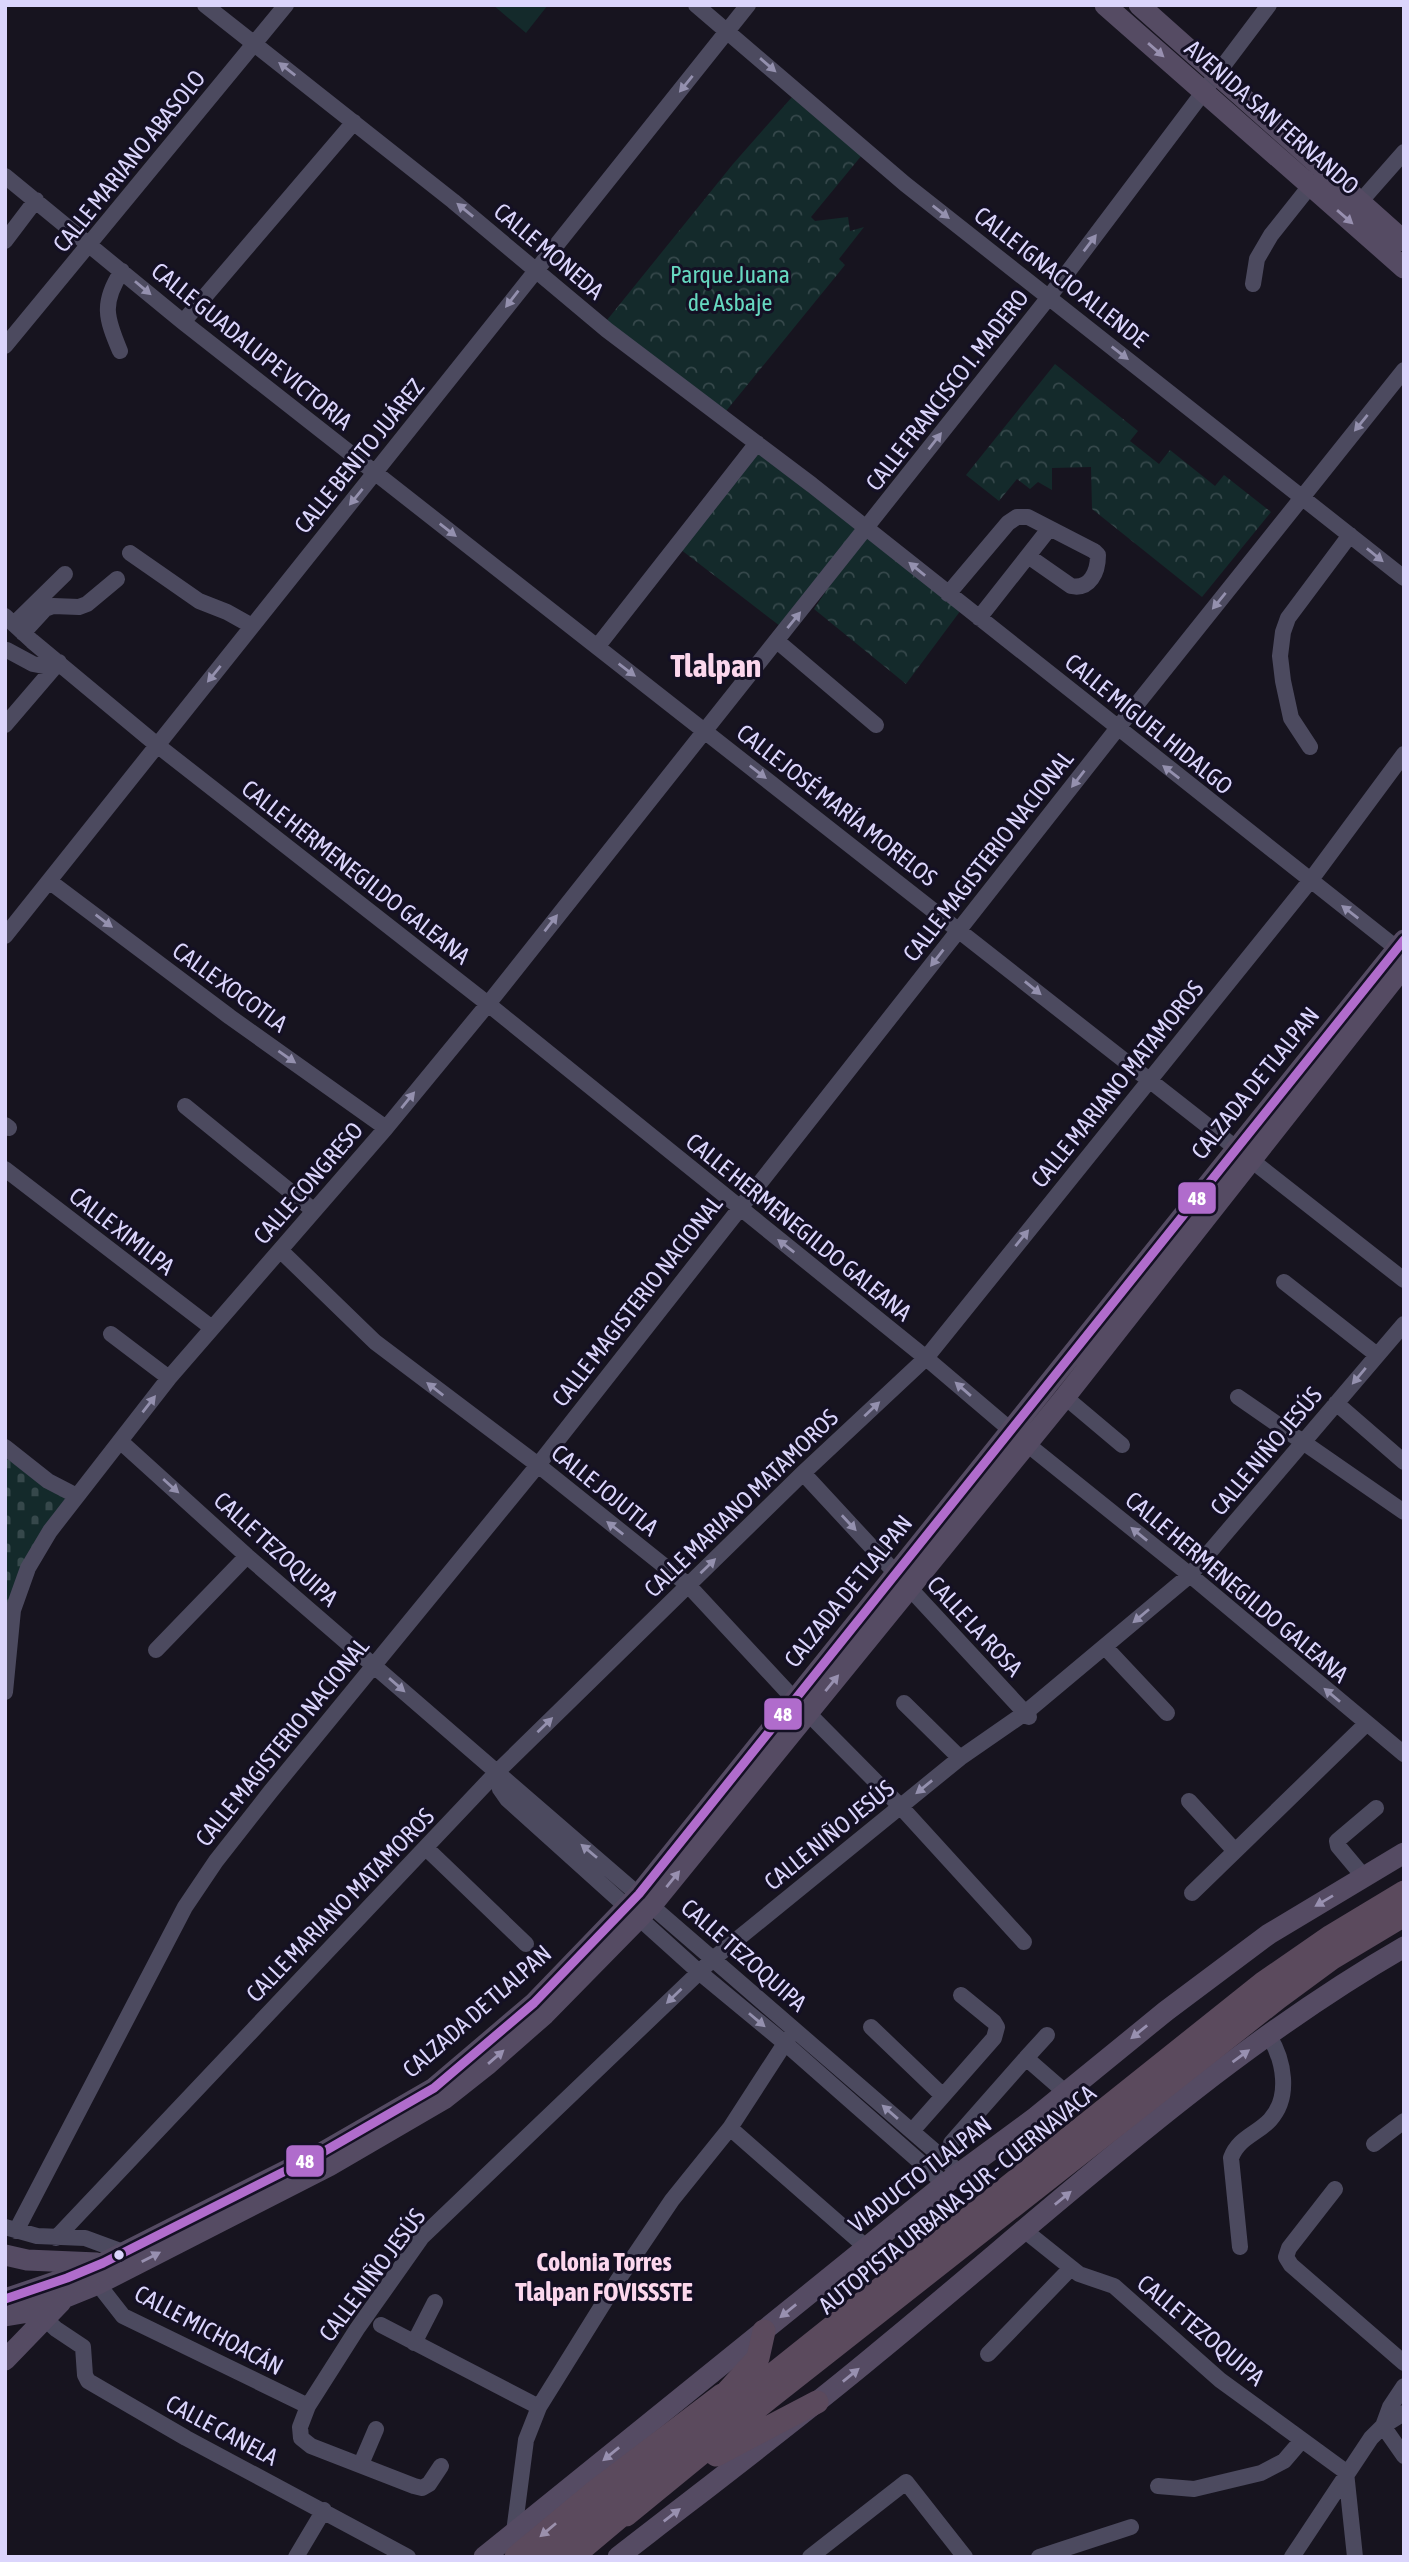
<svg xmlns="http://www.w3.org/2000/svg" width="1409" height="2562" viewBox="0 0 1409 2562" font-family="'Asap Condensed',sans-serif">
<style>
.cemetery{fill:url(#cemetery-stones)}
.park{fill:url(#park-crowns)}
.garden{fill:#142a2b}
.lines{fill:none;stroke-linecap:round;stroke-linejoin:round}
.minor{stroke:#4c4a5f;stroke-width:16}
.major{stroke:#554b63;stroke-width:21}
.highway{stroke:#5b4a5d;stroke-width:23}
.bus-1-casing{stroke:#141024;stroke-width:14}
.bus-1{stroke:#b06ccc;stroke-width:9}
.oneway{fill:#9890b0}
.oneway2{fill:#9490ae}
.oneway3{fill:#9b90ac}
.bus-dot{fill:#dbd5fc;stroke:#141024;stroke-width:2.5}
.labels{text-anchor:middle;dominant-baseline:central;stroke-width:6;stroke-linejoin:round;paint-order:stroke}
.street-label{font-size:24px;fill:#dbd5fc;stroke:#141024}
.park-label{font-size:24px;fill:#66d8c0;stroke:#141024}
.neighbourhood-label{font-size:26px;font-weight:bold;fill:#fcd7ed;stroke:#141024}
.district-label{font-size:32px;font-weight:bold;fill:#fcd7ed;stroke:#141024}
.line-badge{stroke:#141024;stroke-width:2.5}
.badge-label{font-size:19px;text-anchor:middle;font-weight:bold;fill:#fff}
</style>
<defs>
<pattern id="cemetery-stones" width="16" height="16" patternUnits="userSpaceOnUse" patternTransform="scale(1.75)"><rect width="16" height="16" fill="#142a2b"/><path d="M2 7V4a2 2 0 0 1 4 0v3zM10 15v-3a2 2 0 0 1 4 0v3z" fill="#36484b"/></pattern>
<pattern id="park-crowns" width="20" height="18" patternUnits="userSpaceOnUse" patternTransform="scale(1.75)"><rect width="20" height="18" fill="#142a2b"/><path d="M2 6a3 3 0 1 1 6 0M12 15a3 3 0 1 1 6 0" fill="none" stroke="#36484b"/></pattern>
</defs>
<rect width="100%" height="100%" fill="#17141f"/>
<path class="cemetery" d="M 5,1450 L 75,1499 L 27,1570 L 5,1678 Z"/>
<path class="park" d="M 792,97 L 862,155 L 811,217 L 815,221 L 848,217 L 850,231 L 864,227 L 839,259 L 845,265 L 722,416 L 603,325 L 733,164 Z
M 1055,364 L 1138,431 L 1130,441 L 1159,464 L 1170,450 L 1215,486 L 1224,475 L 1271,512 L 1202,597 L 1092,509 L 1091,467 L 1052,468 L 1052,490 L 1038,482 L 1030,489 L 1017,479 L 999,501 L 966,475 Z
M 757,444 L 863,530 L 780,626 L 680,549 Z
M 865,532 L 961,610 L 906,684 L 814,609 Z"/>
<path class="garden" d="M 493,5 L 548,5 L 526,33 Z"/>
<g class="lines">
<path class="minor" d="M 205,5 L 453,201 L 607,330 L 812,485 L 1404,954
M 696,5 L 905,184 L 1404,578
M 5,176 L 183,322 L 1404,1280
M 1360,202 L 1404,152
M 5,241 L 36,200
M 1253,284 L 1257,259 L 1271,235 L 1310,186
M 183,322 L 354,122
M 5,346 L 286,5
M 120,351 C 106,318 101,303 122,271
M 130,553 L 199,601 L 227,612 L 252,626
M 948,594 L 1008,523 L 1017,517 L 1028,517 L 1094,551 L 1098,555 C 1098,572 1090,590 1071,586 L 1028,556
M 5,616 L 32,641 L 157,745 L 488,1004 L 926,1358 L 1027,1444 L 1190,1575 L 1404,1754
M 979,618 L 1049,529
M 14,624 L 65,574
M 23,633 L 45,609 L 53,606 L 79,607 L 87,604 L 117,579
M 777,641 L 876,725
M 597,647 L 757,443
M 7,650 L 33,664 L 54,668
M 5,725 L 59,662
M 1310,747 L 1291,718 L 1283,681 L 1280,656 L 1283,632 L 1288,618 L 1350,535
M 49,881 L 230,1017 L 386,1128
M 5,936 L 748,5
M 185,1106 L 313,1210
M 5,1125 L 9,1128
M 5,1169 L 212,1328
M 280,1250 L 375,1342 L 538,1465 L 688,1585 L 794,1699 L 900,1806 L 1024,1942
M 1284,1282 L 1377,1355
M 111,1334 L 169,1378
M 1065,1397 L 1122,1445
M 1238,1397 L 1404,1512
M 1336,1403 L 1404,1462
M 120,1441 L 247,1556 L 960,2173
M 5,1447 L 48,1481 L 77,1496
M 803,1473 L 1029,1717
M 1105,1647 L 1167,1713
M 156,1650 L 247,1556
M 5,1692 L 13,1610 L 28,1568 L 50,1531 L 169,1378 L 386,1128 L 488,1004 L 1049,297 L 1269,5
M 904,1703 L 960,1758
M 496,1773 L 500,1789 L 507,1799 L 699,1972 L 786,2044 L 945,2184
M 1189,1801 L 1235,1851
M 426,1848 L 526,1944
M 1364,1877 L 1338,1846 L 1337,1841 L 1376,1808
M 1192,1893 L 1366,1724
M 871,2027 L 943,2096 L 994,2038 L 997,2027 L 994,2022 L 961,1995
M 1026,2058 L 1047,2035
M 730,2128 L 867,2248
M 912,2131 L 943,2096
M 951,2143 L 1026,2058 L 1065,2092
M 1374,2144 L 1404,2121
M 1335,2189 L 1289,2248 L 1286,2257 L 1291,2265 L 1404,2363
M 5,2227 L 37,2236 L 85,2238 L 123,2252
M 1024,2230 L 1079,2274 L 1114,2286 L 1220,2380 L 1346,2472 L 1355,2557
M 16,2231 L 185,1907 L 216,1861 L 271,1791 L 538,1465 L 1117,729 L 1404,370
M 56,2238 L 496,1773 L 803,1473 L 926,1358 L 1310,881 L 1404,754
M 1240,2247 L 1231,2158 C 1238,2138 1257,2134 1270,2120 C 1291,2097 1284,2060 1269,2036
M 98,2284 L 123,2316 L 308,2406
M 45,2319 L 56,2329 L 83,2347 L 85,2375 L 88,2381 L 186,2438 L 408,2557
M 381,2325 L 539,2407
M 414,2343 L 435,2302
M 988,2354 L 1071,2268
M 1383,2426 L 1390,2407 L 1404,2386
M 1383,2426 L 1404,2456
M 361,2464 L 376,2429
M 441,2466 L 429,2484 L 422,2488 L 414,2486 L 311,2446 L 301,2438 L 300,2427 L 308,2406 L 357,2329 L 422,2237 L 713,1959 L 960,1758 L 1025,1713 L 1190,1575 L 1404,1324
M 1158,2486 L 1194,2489 L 1261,2473 L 1284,2461 L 1302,2440
M 514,2532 L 526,2440 L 539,2407 L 618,2280 L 672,2200 L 730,2128 L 789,2037
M 296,2557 L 324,2510
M 810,2557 L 906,2482 L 965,2557
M 1039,2557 L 1131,2527
M 1292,2557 L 1371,2438 L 1383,2426 L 1404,2413"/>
<path class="major" d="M 1105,5 L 1404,268
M 1139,5 L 1404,241
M 5,2255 L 27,2260 L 97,2263
M 5,2299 L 67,2278 L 103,2263 L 323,2152 L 434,2088 L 534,2003 L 639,1894 L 1404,940
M 5,2316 L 29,2312 L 98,2284 L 329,2166 L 444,2099 L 487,2065 L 545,2014 L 651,1906 L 1065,1397 L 1404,966
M 5,2360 L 61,2302
M 484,2557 L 945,2184 L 1036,2117 L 1166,2011 L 1269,1934 L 1404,1853
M 618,2557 C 704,2490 792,2424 876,2354 C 1046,2215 1213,2057 1404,1947"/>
<path class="highway" d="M 725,2394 L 758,2358 L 764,2331
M 716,2455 L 817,2402
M 626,2515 L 768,2399 L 1278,1998 L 1331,1959 L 1404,1915
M 516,2557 L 593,2493 L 722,2395
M 544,2557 L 1263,1983 L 1331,1936 L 1404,1892
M 572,2557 L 634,2505"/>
<g class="bus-1-casing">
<path id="bus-1" d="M 5,2299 L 67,2278 L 103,2263 L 323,2152 L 434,2088 L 534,2003 L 639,1894 L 1404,940"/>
</g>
<use href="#bus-1" class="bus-1"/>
</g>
<defs><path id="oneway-solid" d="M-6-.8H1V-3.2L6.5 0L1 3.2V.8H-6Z" transform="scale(1.75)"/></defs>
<g class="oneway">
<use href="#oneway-solid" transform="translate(1156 50) rotate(41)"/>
<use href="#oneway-solid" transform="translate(1345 217) rotate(41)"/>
<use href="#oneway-solid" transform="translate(832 1683) rotate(-51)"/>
<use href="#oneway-solid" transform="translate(673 1879) rotate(-51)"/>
<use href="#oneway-solid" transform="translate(1324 1901) rotate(149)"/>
<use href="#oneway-solid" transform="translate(1139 2032) rotate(141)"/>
<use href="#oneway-solid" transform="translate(1241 2056) rotate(-36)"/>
<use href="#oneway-solid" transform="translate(496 2057) rotate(-41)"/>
<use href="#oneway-solid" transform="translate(1063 2198) rotate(-39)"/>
<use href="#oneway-solid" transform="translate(151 2257) rotate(-27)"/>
<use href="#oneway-solid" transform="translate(788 2311) rotate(141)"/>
<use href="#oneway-solid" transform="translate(851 2375) rotate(-39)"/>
<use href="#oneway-solid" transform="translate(611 2454) rotate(141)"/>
<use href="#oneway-solid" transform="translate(672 2515) rotate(-38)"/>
</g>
<g class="oneway2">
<use href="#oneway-solid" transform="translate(768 65) rotate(41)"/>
<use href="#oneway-solid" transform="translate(287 69) rotate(-142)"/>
<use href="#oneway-solid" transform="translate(686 84) rotate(129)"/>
<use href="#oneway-solid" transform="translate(465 210) rotate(-141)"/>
<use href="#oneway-solid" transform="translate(941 212) rotate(38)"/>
<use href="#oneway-solid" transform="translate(1090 243) rotate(-53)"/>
<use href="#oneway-solid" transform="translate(143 288) rotate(40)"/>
<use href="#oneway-solid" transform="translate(512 299) rotate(128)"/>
<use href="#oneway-solid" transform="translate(1120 353) rotate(38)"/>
<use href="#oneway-solid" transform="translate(1361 423) rotate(129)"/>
<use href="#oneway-solid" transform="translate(935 441) rotate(-52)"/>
<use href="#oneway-solid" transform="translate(356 497) rotate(129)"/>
<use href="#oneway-solid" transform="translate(448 530) rotate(38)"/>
<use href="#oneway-solid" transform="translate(1375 555) rotate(39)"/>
<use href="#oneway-solid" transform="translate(917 569) rotate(-141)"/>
<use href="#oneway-solid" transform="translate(1219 601) rotate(129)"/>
<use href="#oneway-solid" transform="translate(794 620) rotate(-51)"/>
<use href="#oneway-solid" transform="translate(627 670) rotate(37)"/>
<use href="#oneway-solid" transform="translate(214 674) rotate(129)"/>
<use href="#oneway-solid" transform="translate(758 772) rotate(38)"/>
<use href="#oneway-solid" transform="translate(1171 772) rotate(-142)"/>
<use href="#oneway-solid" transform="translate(1078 779) rotate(128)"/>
<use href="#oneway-solid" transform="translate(1350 912) rotate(-142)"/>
<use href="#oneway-solid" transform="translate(104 921) rotate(37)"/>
<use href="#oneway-solid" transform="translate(551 923) rotate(-52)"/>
<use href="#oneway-solid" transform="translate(937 958) rotate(128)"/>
<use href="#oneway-solid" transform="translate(1033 988) rotate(39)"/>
<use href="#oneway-solid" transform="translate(287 1057) rotate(35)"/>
<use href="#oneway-solid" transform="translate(408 1100) rotate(-51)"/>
<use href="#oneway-solid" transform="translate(1022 1238) rotate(-51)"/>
<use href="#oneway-solid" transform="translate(786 1246) rotate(-142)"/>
<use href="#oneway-solid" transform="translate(1359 1376) rotate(130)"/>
<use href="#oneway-solid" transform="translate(435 1389) rotate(-142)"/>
<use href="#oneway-solid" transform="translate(963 1389) rotate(-139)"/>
<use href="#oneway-solid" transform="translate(149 1404) rotate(-52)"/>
<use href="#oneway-solid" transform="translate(872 1409) rotate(-43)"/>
<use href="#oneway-solid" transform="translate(171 1486) rotate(42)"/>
<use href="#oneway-solid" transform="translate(849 1523) rotate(47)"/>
<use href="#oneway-solid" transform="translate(615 1528) rotate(-142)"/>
<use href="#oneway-solid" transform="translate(1139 1534) rotate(-141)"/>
<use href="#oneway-solid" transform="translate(708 1566) rotate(-44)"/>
<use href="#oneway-solid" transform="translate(1141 1616) rotate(140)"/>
<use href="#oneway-solid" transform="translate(397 1685) rotate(41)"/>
<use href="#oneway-solid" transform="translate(1332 1695) rotate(-140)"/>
<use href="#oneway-solid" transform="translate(545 1725) rotate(-44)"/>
<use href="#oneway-solid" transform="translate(924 1787) rotate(141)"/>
<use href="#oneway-solid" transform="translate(589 1851) rotate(-140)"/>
<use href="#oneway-solid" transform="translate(674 1996) rotate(136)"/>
<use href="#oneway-solid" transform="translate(757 2020) rotate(40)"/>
<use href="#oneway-solid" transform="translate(890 2112) rotate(-139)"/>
</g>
<use class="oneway3" href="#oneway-solid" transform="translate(548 2530) rotate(140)"/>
<circle class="bus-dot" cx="119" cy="2255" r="6"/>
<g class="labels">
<g class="street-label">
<text transform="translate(1272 117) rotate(41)">AVENIDA SAN FERNANDO</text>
<text transform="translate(129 161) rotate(-51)">CALLE MARIANO ABASOLO</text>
<text transform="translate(549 251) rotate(40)">CALLE MONEDA</text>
<text transform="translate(1061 277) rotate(38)">CALLE IGNACIO ALLENDE</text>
<text transform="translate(252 346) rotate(39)">CALLE GUADALUPE VICTORIA</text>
<text transform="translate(947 390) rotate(-52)">CALLE FRANCISCO I. MADERO</text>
<text transform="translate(359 456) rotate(-51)">CALLE BENITO JUÁREZ</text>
<text transform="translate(1149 724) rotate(39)">CALLE MIGUEL HIDALGO</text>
<text transform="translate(837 805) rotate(38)">CALLE JOSÉ MARÍA MORELOS</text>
<text transform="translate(988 856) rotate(-52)">CALLE MAGISTERIO NACIONAL</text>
<text transform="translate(356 872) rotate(38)">CALLE HERMENEGILDO GALEANA</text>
<text transform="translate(230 987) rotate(36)">CALLE XOCOTLA</text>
<text transform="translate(1255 1083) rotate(-51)">CALZADA DE TLALPAN</text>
<text transform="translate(1117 1084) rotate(-51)">CALLE MARIANO MATAMOROS</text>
<text transform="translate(308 1183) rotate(-49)">CALLE CONGRESO</text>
<text transform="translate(799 1227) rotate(39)">CALLE HERMENEGILDO GALEANA</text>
<text transform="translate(122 1231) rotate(38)">CALLE XIMILPA</text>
<text transform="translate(637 1301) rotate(-52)">CALLE MAGISTERIO NACIONAL</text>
<text transform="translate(1266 1451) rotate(-50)">CALLE NIÑO JESÚS</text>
<text transform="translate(605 1490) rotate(39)">CALLE JOJUTLA</text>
<text transform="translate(741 1503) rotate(-44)">CALLE MARIANO MATAMOROS</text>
<text transform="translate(276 1549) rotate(42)">CALLE TEZOQUIPA</text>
<text transform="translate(1237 1587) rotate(40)">CALLE HERMENEGILDO GALEANA</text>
<text transform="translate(848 1591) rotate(-51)">CALZADA DE TLALPAN</text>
<text transform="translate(975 1626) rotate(47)">CALLE LA ROSA</text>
<text transform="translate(282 1742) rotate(-51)">CALLE MAGISTERIO NACIONAL</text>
<text transform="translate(829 1835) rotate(-39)">CALLE NIÑO JESÚS</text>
<text transform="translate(340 1905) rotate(-46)">CALLE MARIANO MATAMOROS</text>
<text transform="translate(744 1955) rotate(41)">CALLE TEZOQUIPA</text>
<text transform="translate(477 2011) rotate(-41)">CALZADA DE TLALPAN</text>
<text transform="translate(920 2174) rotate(-38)">VIADUCTO TLALPAN</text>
<text transform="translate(957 2199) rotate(-39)">AUTOPISTA URBANA SUR - CUERNAVACA</text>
<text transform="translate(372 2275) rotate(-53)">CALLE NIÑO JESÚS</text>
<text transform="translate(209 2330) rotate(28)">CALLE MICHOACÁN</text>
<text transform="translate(1201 2330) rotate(40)">CALLE TEZOQUIPA</text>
<text transform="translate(222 2430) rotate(28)">CALLE CANELA</text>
</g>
<g class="park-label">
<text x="730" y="274">Parque Juana<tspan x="730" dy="28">de Asbaje</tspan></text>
</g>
<g class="neighbourhood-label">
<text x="604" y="2262">Colonia Torres<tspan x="604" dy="30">Tlalpan FOVISSSTE</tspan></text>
</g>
<g class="district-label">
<text x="716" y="665">Tlalpan</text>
</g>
</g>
<g class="line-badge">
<rect x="1177" y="1181" width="40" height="34" rx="7" fill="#b06ccc"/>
<rect x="763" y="1697" width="40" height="34" rx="7" fill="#b06ccc"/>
<rect x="285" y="2144" width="40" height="34" rx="7" fill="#b06ccc"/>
</g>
<g class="badge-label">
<text x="1197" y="1205">48</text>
<text x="783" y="1721">48</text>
<text x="305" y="2168">48</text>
</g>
<rect width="1409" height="2562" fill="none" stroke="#dbd5fc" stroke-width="14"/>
</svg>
